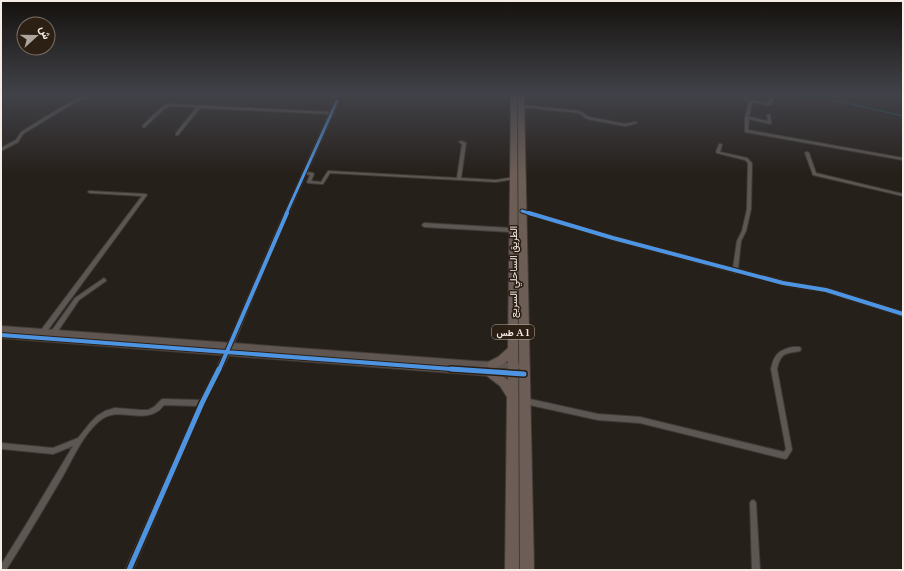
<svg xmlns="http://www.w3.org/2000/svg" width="904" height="571" viewBox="0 0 904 571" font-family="'Libre Baskerville',Vazirmatn,serif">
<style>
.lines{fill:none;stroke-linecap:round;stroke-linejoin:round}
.stream{stroke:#136c85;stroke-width:1}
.street-casing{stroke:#413b37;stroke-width:2}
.secondary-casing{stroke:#413b37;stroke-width:2}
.highway-casing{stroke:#413b37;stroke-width:2}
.street{fill:#5c5752;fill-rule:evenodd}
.secondary{fill:#5f5651;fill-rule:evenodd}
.highway{fill:#6c5e56;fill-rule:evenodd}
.cycleway-far2-casing{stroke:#2c1f14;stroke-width:5}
.cycleway-far1-casing{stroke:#2c1f14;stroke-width:6}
.cycleway-casing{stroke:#2c1f14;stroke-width:8}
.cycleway-far2{stroke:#4d94e3;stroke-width:3}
.cycleway-far1{stroke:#4d94e3;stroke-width:4}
.cycleway{stroke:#4d94e3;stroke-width:5}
.labels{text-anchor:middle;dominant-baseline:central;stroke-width:3.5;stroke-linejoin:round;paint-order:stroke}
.shield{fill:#2c1f14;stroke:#b9b0a7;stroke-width:1}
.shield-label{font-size:9px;font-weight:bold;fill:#f6eee6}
.street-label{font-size:10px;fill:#f6eee6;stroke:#2c1f14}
</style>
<rect width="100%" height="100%" fill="#26201a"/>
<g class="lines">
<path class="stream" d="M 792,94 L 843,102 L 903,116"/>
<g class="street-casing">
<path id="street" d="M 96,94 L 101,94 L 80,100 L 57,113 L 23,134 L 18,142 L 1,151 L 1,148 L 16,140 L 21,132 L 55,111 L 78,98 Z
M 744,94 L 747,94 L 747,101 L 744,100 Z
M 771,98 L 774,99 L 770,105 L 769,105 L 752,102 L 749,117 L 768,121 L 767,115 L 770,114 L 771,124 L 749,119 L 748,130 L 903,158 L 903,160 L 745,132 L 745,118 L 749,100 L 768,103 Z
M 336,100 L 339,101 L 307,172 L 313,173 L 314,174 L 311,181 L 321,182 L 328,171 L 329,171 L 457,178 L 462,144 L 459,142 L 461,141 L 466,143 L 461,178 L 496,180 L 514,177 L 516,178 L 514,179 L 496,182 L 330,173 L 323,184 L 322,184 L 308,183 L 307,182 L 310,175 L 306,174 L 277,239 L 230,353 L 204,404 L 133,570 L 125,570 L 198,406 L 164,405 C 162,407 160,410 158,411 C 141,423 119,407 102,419 C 85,431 73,458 63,476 C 44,508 26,539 6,570 L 1,570 L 1,565 L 27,523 L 73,446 L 53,454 L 2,449 L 1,449 L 1,443 L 53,448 L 78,438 L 90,423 L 97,416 L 105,411 L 115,408 L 141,410 L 148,410 L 154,407 L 161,400 L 163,399 L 200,400 L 224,353 L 273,239 L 329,114 L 200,108 L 178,135 L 176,135 L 176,133 L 197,107 L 170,106 L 164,109 L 145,127 L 143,127 L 143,125 L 162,107 L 169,104 L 330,112 Z
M 520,105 L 580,111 L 589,117 L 625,124 L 635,122 L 637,123 L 625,126 L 587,119 L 579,113 L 521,107 L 519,106 Z
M 719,144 L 721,144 L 722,145 L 720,152 L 747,158 L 752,163 L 751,209 L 746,231 L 741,241 L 738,269 L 788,282 L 826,288 L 903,312 L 903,316 L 826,292 L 788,286 L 736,272 L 735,273 L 733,272 L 613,240 L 520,212 L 520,211 L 522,210 L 613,236 L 733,268 L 737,241 L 742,231 L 747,209 L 748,163 L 745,160 L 717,153 L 716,152 Z
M 806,152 L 807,152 L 809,153 L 816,173 L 903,194 L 903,196 L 813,175 L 805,153 Z
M 89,191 L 145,194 L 147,195 L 45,334 L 41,334 L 40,332 L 41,330 L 142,196 L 90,193 L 88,192 Z
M 424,223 L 512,228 L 514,230 L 512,232 L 424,227 L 422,225 Z
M 104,278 L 106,280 L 106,281 L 79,300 L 54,337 L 50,337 L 49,335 L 50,333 L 75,298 Z
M 793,347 L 800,347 L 801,349 L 800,351 C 785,354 781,352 777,369 L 792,450 L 787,458 L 785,459 L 640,423 L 598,420 L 525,404 L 523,403 L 522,401 L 523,399 L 525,398 L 598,414 L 640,417 L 784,452 L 786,449 L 771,369 C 774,355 778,350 793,347 Z
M 753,500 L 755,501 L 756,503 L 760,570 L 752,570 L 750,503 L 751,501 Z"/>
</g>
<g class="secondary-casing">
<path id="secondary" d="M 1,326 L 474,361 L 517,363 L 520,364 L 521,366 L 520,368 L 517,369 L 481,368 L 517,370 L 520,371 L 521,374 L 520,377 L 517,378 L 1,338 Z"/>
</g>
<g class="highway-casing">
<path id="highway" d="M 511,94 L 517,94 L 519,570 L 505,570 L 507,397 L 500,386 L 487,376 L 486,373 L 487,370 L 490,369 L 487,365 L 488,362 L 498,357 L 508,348 ZM 508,361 L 508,380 L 493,369 Z
M 518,94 L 524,94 L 534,570 L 520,570 Z"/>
</g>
<use href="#street" class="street"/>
<use href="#secondary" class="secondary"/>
<use href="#highway" class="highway"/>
<g class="cycleway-far2-casing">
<path id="cycleway-far2" d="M 522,211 L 532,214
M 286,214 L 337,101"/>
</g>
<g class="cycleway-far1-casing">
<path id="cycleway-far1" d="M 529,213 L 613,238 L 783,283 L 826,290 L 903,314
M 1,335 L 464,370
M 219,370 L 287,213"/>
</g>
<g class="cycleway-casing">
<path id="cycleway" d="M 451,369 L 524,374
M 129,570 L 202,403 L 219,369"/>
</g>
<use href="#cycleway-far2" class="cycleway-far2"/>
<use href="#cycleway-far1" class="cycleway-far1"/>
<use href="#cycleway" class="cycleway"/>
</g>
<linearGradient id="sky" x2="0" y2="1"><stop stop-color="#15120e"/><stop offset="0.54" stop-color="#414249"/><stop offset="1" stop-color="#414249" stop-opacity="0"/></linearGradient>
<rect width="904" height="174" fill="url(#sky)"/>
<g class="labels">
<rect class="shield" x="492" y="325" width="42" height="14" rx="3"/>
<g class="shield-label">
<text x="513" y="332">طس A 1</text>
</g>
<g class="street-label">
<text transform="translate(513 272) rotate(-90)">الطريق الساحلي السريع</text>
</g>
</g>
<rect width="904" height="571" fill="none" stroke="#f6eee6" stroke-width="4"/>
<g transform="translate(36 36) rotate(69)"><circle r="19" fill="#2c1f14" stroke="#7d7268"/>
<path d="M0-3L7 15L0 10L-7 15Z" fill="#ada69f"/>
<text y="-6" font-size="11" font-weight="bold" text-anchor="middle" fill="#f6eee6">ش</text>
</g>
</svg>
